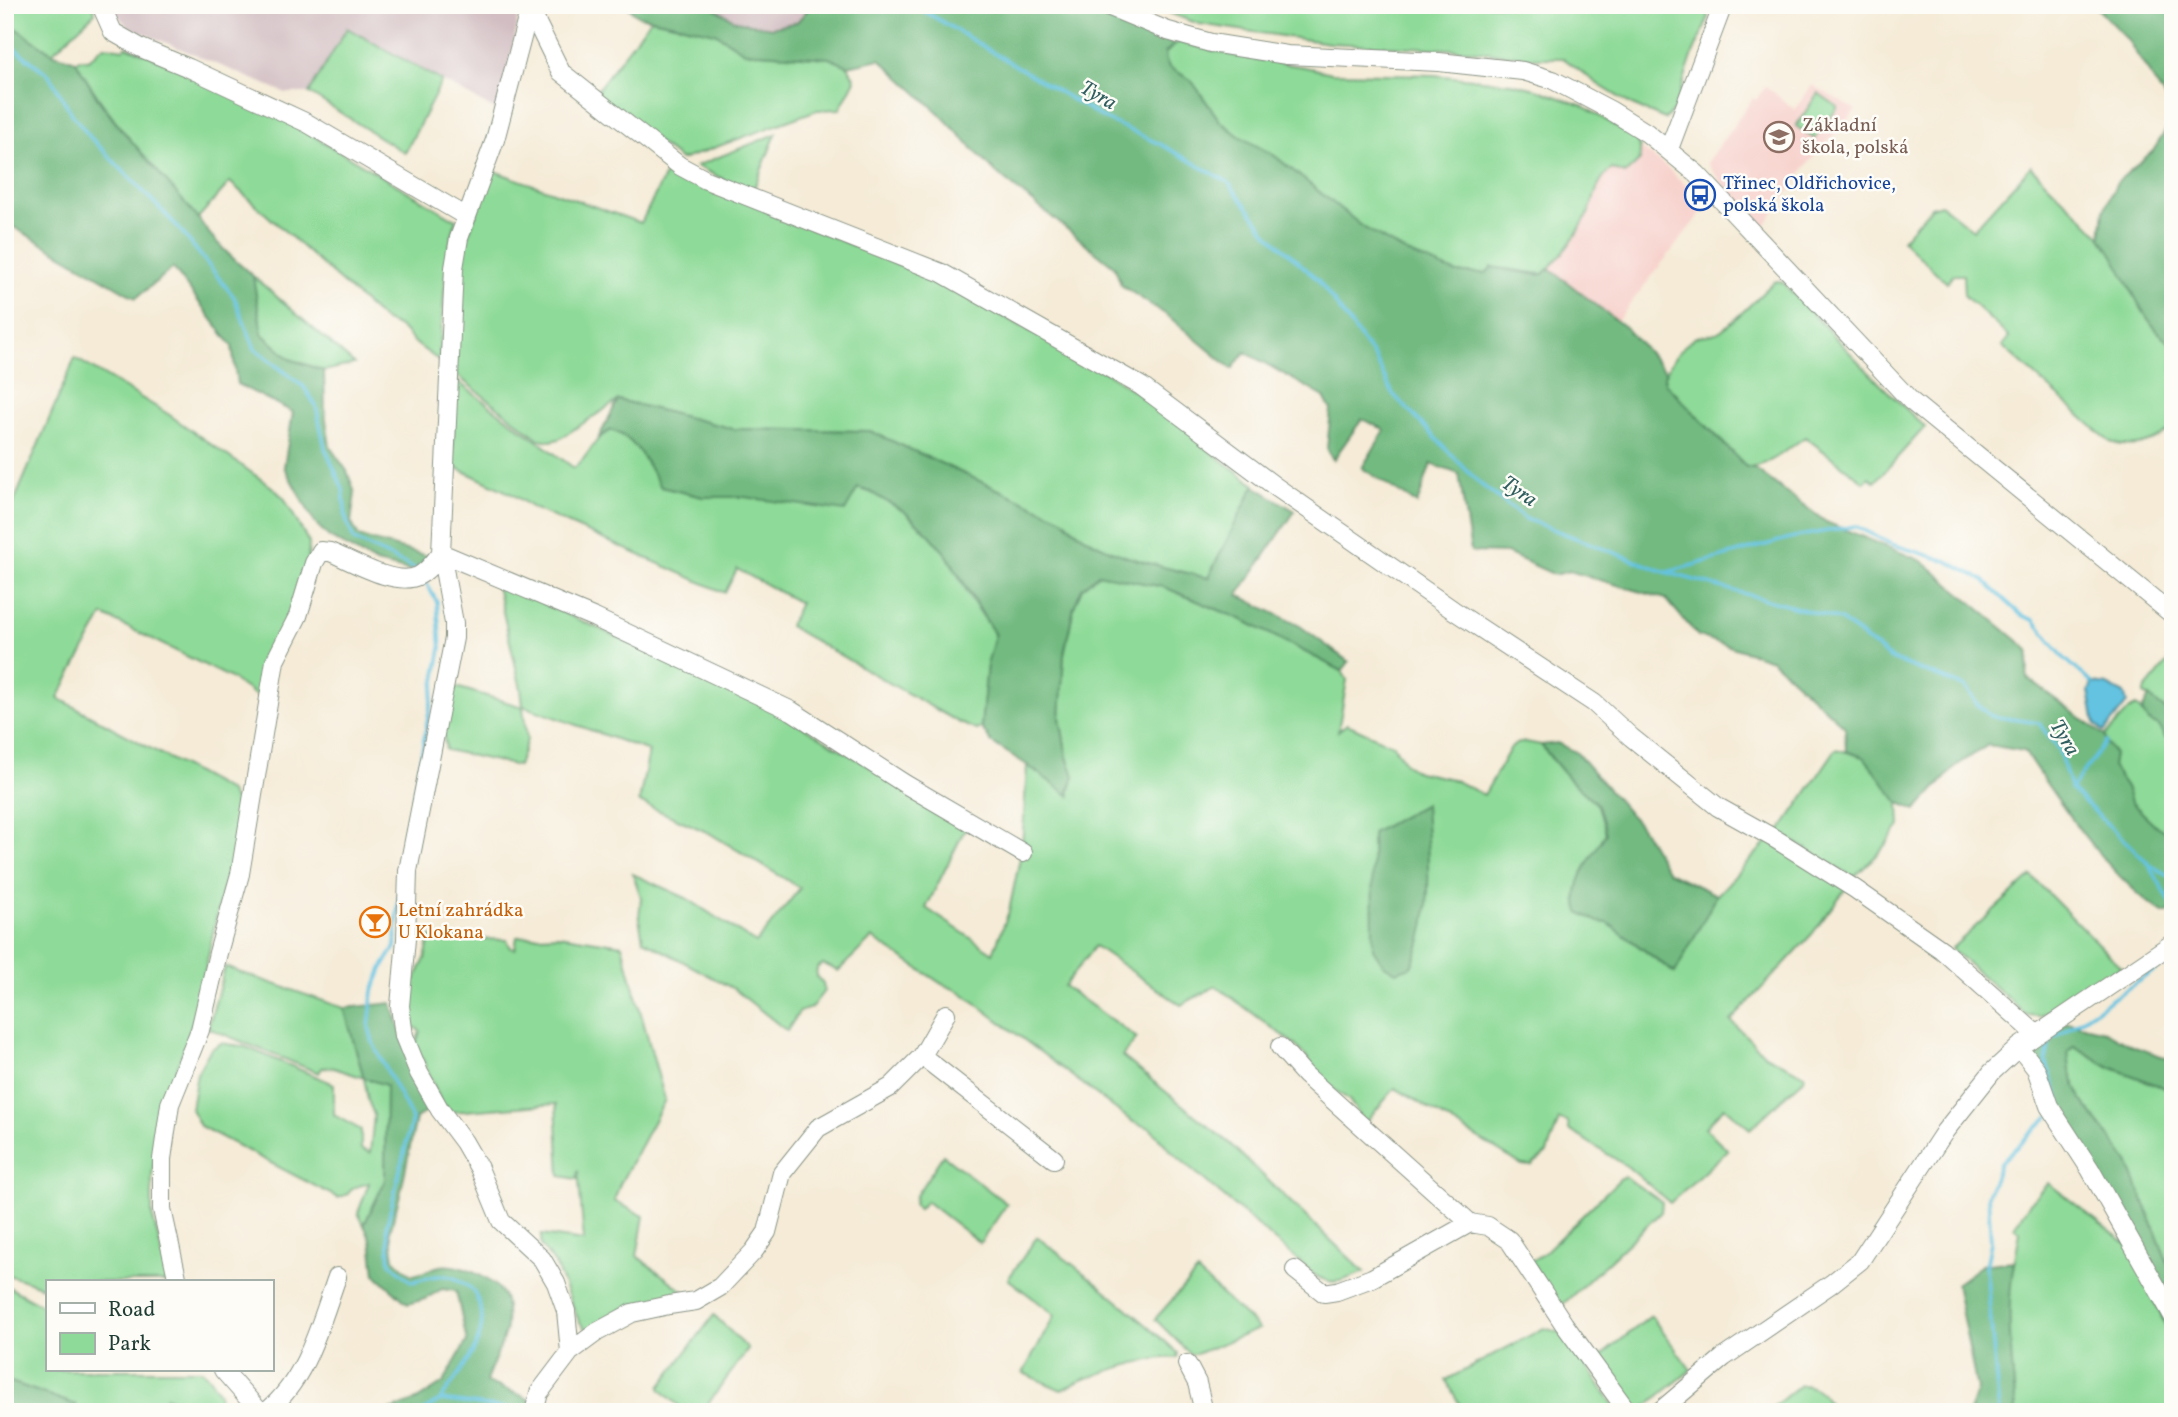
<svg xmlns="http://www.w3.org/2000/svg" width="2178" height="1417" viewBox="0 0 2178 1417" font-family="Vollkorn,serif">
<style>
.built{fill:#f7d0cb}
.industrial{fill:#d2bec2}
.green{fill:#8eda98;stroke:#568c66;stroke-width:2}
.forest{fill:#72ba80;stroke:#487c5a;stroke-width:2}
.water{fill:#63c3e1;stroke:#41808a;stroke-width:2}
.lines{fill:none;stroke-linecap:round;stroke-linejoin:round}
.stream{stroke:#63c3e1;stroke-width:3.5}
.minor-casing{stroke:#8a9486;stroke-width:20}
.minor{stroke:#fff;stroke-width:18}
.labels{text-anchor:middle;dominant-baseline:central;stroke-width:5;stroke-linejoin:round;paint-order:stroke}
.education-label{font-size:19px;fill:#785e54;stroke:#fdfcf7;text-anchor:start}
.transit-label{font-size:19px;fill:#164399;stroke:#fdfcf7;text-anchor:start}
.food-label{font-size:19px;fill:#c56008;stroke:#fdfcf7;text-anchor:start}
.water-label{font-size:21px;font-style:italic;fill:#305e5f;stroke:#fdfcf7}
</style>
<rect width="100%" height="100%" fill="#fdfcf7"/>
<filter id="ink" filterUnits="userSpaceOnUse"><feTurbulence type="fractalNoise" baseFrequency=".0143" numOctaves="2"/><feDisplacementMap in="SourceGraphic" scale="14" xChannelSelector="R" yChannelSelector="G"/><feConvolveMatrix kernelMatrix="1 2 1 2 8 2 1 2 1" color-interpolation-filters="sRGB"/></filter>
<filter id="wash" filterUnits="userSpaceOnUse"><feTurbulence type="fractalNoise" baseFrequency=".00686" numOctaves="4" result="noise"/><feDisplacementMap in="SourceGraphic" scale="28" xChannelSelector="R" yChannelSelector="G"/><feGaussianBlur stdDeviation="1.57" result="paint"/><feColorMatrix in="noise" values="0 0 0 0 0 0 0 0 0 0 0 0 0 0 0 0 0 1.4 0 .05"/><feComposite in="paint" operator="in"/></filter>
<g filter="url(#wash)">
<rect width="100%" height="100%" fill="#f5ebd7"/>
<path class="built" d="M 1812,85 L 1856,110 L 1806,166 L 1763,228 L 1726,189 L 1707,163 L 1753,98 L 1756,100 L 1766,86 L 1795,110 Z
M 1640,148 L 1665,166 L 1707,205 L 1617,321 L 1549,268 L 1577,232 L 1589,212 L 1596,188 L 1607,173 L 1612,169 L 1625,174 L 1640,161 Z"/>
<path class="industrial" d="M 115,5 L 519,5 L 519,7 L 516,32 L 499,112 L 347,29 L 309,93 L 286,93 L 129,27 L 117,15 Z
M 709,5 L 812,5 L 797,22 L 771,28 L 736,21 Z"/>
<path class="green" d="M 5,5 L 93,5 L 95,13 L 52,53 L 5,21 Z
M 1148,5 L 1707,5 L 1708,19 L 1693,54 L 1674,110 L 1665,119 L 1632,105 L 1599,85 L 1563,58 L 1533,58 L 1469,50 L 1329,43 L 1199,24 Z
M 651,19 L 715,33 L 745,52 L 829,58 L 848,66 L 855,80 L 840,109 L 817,110 L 681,160 L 594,94 Z
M 347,28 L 442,81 L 405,153 L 309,93 Z
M 1178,42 L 1236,56 L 1305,67 L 1332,73 L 1434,75 L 1511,83 L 1536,89 L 1583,106 L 1636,139 L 1640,148 L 1640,160 L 1625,174 L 1612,169 C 1596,180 1596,196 1589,212 C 1578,234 1561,257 1543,274 L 1492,267 L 1486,273 L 1457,273 L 1407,253 L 1363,227 L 1275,156 L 1239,136 L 1220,121 L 1191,80 L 1169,67 L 1166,61 L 1165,54 Z
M 104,46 L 124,49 L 126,46 L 235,90 L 456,220 L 447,257 L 439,361 C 431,354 420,348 412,340 C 401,329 401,326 385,321 L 230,182 L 198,218 C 154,169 109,120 76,62 L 79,59 L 88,60 Z
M 1818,93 L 1838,107 L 1815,139 L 1796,126 Z
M 776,134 L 752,193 L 696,166 Z
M 2031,166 C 2056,196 2094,223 2115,256 C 2135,288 2142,323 2173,345 L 2173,428 C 2154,443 2132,450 2110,442 L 2002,346 L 2009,337 L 1964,295 L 1963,275 L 1953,275 L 1947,283 L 1902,240 L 1931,207 L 1941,204 L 1973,230 Z
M 673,169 L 943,284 L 1098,367 L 1175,418 L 1203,446 L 1255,485 L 1208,578 C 1162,566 1096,556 1063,519 L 870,431 L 733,429 L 619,400 L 559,439 L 551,441 L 539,439 L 455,374 L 463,250 L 491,170 L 641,223 L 666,173 Z
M 253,276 L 354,364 L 324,371 L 290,359 L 262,334 Z
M 1778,281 L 1782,282 L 1881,385 L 1925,427 L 1875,482 L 1869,477 L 1864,482 L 1805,437 C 1789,448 1767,468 1747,467 L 1665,383 C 1662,370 1683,345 1694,338 C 1702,334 1713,336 1720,331 C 1740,317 1756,298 1774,282 Z
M 75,358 L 168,414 L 272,487 L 284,498 L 309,543 L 308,563 L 260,698 L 229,677 L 103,615 L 58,698 L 229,791 L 240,811 L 241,819 L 235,861 L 223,887 L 196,1012 L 161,1115 L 152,1176 L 152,1215 L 170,1282 L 47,1282 L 47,1288 L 5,1274 L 5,523 Z
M 454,379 L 574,468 C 592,454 589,442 611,430 C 636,437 648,466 661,487 L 703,497 L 744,497 L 858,488 L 870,492 L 905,512 L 930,535 L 947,555 L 971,599 L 993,631 L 995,641 L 987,665 L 981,727 L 977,730 L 960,723 L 789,626 L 800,603 L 737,569 L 725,593 L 533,508 L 512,494 L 453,466 Z
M 1099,574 L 1164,587 L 1245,621 L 1342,671 L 1347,680 L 1338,731 L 1347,724 L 1393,745 L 1406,764 L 1418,772 L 1452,779 L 1484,795 L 1510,749 L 1516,744 L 1526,742 L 1541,745 L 1568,778 L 1598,805 L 1606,833 L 1582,873 L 1598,922 L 1608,923 L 1674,973 L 1717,895 L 1768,841 L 1846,888 L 1812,934 L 1731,1021 L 1765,1055 L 1805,1075 L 1804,1079 L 1750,1129 L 1724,1107 L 1705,1128 L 1728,1150 L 1670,1203 L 1628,1167 L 1569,1130 L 1568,1122 L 1559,1120 L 1547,1153 L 1531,1166 L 1522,1165 L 1395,1088 L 1365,1123 L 1349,1100 L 1332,1088 L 1317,1073 L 1306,1056 L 1294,1044 L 1216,986 L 1181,1005 L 1095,946 L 1064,986 L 1137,1038 L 1122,1056 L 1229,1143 L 1364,1272 C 1343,1280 1337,1287 1316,1276 L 1172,1152 L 1150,1128 L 1133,1122 L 961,992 L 942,984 L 872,938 L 838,971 L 823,964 L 817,968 L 816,976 L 823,984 L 824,991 L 811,1008 L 799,1012 L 787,1031 L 734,989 L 643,940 L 639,918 L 641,897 L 633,874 L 686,898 L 756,943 L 800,888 L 709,833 L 639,802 L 649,751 L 523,706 L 521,689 L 496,582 L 765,704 L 967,825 L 926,908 L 993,953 L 1009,911 L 1022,848 L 1027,765 L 1069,795 L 1074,776 L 1067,757 L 1060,718 L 1064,654 L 1074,607 L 1082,588 Z
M 2173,656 L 2173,716 L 2144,694 L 2144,691 Z
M 453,686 L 523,707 L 527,740 L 518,766 L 446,750 L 443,731 Z
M 2136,706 L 2150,722 L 2159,726 L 2168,736 L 2173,737 L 2173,837 L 2156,826 L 2131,802 L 2126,787 L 2112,767 L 2114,753 L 2107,744 L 2105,736 L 2130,709 Z
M 1836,749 L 1864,757 L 1899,803 L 1900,826 L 1878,854 L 1854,877 L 1779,833 Z
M 2031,876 L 2121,967 L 2040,1016 L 2027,1015 L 1951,949 Z
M 558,935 L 622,945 L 665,1100 L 620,1184 L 614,1201 L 644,1216 L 637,1256 L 690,1296 L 636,1307 L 633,1303 L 588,1332 L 579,1321 L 555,1264 L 541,1246 L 541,1235 L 584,1241 L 578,1170 L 577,1179 L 560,1176 L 556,1104 L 452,1112 L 441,1102 L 416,1044 L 420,1031 L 411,1025 L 409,1032 L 404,1001 L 425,959 L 430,937 L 507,940 L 511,948 L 515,949 L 517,937 Z
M 225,967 L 344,1008 L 364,1078 L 386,1085 L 385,1181 L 364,1225 L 358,1213 L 369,1183 L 352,1188 L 348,1194 L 338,1198 L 200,1126 L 191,1109 L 197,1073 L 210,1050 L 221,1043 L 246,1047 L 334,1084 L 334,1115 L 361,1130 L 361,1149 L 370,1153 L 374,1115 L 368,1100 L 364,1078 L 331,1067 L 322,1068 L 319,1073 L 208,1028 Z
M 2074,1046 L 2110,1067 L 2173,1091 L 2173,1276 L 2128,1162 L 2081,1099 L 2070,1071 L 2068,1052 Z
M 943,1155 L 1007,1204 L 980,1243 L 926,1201 L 919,1209 L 914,1205 L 915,1197 Z
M 1625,1177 L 1662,1202 L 1661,1212 L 1559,1308 L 1531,1261 L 1544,1253 L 1621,1178 Z
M 2048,1183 L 2128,1245 L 2151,1291 L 2173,1343 L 2173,1412 L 2016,1412 L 2008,1324 L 2009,1291 L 2020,1232 L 2014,1227 L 2029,1204 Z
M 1037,1237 C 1086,1274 1133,1312 1178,1353 L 1177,1358 C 1150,1355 1087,1376 1061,1390 L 1023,1373 L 1055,1315 L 1008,1279 Z
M 1197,1272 L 1259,1329 L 1196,1354 L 1190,1354 L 1155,1319 Z
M 5,1285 L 47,1308 L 47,1370 L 202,1370 C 213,1383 228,1396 214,1412 L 204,1412 L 166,1397 L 161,1412 L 75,1412 L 76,1405 L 5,1380 Z
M 714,1315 L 748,1349 L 702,1412 L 686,1412 L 661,1390 L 660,1387 Z
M 1651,1316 L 1691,1370 L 1640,1411 L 1631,1408 L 1596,1360 Z
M 1544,1328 L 1564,1334 L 1618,1412 L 1464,1412 L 1446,1380 Z
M 1800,1385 C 1818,1385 1826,1396 1832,1412 L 1767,1412 Z"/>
<path class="forest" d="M 625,5 L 709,5 L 736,21 L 771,28 L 797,22 L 812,5 L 1082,5 L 1175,44 L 1165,53 L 1166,61 L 1169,67 L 1191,80 L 1220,121 L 1239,136 L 1275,156 L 1363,227 L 1407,253 L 1457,273 L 1486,273 L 1492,267 L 1538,275 L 1543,274 L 1549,268 L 1627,329 L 1666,372 L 1664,377 L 1665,383 L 1746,467 L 1754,468 L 1826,522 L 1922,561 L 2029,650 L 2027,678 L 2105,736 L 2107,744 L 2114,753 L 2112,767 L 2126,787 L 2131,802 L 2156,826 L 2173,837 L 2173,911 L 2164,914 C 2104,872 2065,810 2024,751 L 1988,745 L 1956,766 L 1916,810 L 1899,803 L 1864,757 L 1846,751 L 1845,727 L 1772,660 L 1698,636 L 1666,599 L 1569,571 L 1555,575 L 1507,553 L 1471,552 L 1459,474 L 1431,464 L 1417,504 L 1362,468 L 1385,430 L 1362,419 L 1333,460 L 1327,448 L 1331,410 L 1324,397 L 1245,352 L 1232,369 L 1168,316 L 1121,285 L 1115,267 L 995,172 L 939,113 L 880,59 L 848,66 L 829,58 L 745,52 L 715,33 L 639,16 Z
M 2094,5 L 2173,5 L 2173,110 L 2127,39 Z
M 5,21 L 52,53 L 76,61 L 97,98 L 116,123 L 198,218 C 213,241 233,259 253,276 L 262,334 L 290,359 L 324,371 L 325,412 L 330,447 L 347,471 L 355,493 L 351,522 L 359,537 L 428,556 L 420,566 L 410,571 L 376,563 L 329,537 L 315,523 L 284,467 L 293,412 L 237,384 L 232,346 L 173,268 L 136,298 L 5,222 Z
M 2173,119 L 2173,345 C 2137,319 2128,272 2101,238 L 2104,210 L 2117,182 L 2153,151 Z
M 618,400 L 734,429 L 870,431 L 1063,519 C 1096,556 1162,566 1208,578 L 1254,486 L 1295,511 L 1238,595 L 1300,626 L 1349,662 L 1342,671 L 1245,621 L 1164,587 L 1098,574 L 1082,588 L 1074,607 L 1064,654 L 1060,718 L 1067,757 L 1074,776 L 1069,790 L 1070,796 L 1027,765 L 991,742 L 981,727 L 987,665 L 995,635 L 947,555 L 930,535 L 905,512 L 870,492 L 858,488 L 845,511 L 744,497 L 703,497 L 661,487 C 648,466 636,437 611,430 L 599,437 Z
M 2149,697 L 2173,716 L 2173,737 L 2165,737 L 2159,726 C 2151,723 2145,719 2142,711 Z
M 1557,743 L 1576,752 L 1628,812 L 1642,828 L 1668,872 L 1717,895 L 1675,973 L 1608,923 L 1598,922 L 1579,912 C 1569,883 1593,856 1606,833 L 1598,805 L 1568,778 L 1541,745 Z
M 1425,804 C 1428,857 1435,918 1411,967 L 1396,972 L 1383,964 L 1373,949 L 1372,833 Z
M 392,1003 L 416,1081 L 429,1110 L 416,1118 L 401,1191 L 390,1231 L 394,1259 L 411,1275 C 426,1275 433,1263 452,1266 C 468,1268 495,1280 503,1295 C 507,1303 507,1324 505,1332 C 501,1349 491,1365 486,1382 L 523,1396 L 541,1408 L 557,1409 L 561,1412 L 386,1412 L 417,1400 L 443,1383 L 467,1341 L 456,1291 L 442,1289 L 425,1299 L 408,1304 L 375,1274 L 371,1240 L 364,1225 L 385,1181 L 386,1085 L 364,1078 L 344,1008 Z
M 2067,1022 L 2105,1031 L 2132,1046 L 2173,1060 L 2173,1091 L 2110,1067 L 2074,1046 L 2068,1052 L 2070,1071 L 2081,1099 L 2128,1162 L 2173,1276 L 2173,1343 C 2131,1243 2075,1148 2032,1048 Z
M 2014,1261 C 2005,1315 2012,1358 2016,1412 L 1969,1412 L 1977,1389 L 1956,1284 L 1982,1265 Z
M 5,1380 L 76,1405 L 75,1412 L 5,1412 Z"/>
<path class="water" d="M 2092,683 L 2107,685 L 2124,694 L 2127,703 L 2104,732 L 2095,724 L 2089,691 Z"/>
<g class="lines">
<path class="stream" d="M 914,5 L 1103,118 L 1162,145 L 1228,182 L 1268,234 L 1318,280 L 1375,358 L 1393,394 L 1479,483 L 1526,519 L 1665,572 L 1841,620 L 1891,659 L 1966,687 L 1977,704 L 1991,716 L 2039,723 L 2059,751 L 2071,789 L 2150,865 L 2173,878
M 5,41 L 49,75 L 72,114 L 90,137 L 177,226 L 234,297 L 255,349 L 304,387 L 316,406 L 325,448 L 343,489 L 346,519 L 354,540 L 418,570
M 1668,572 L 1794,537 L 1855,526 L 1891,544 L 1947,561 L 1983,580 L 2021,615 L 2034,620 L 2063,657 L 2092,683
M 2071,789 L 2106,742
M 401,862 L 441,649 L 437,602 L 424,579
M 2150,866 L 2173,907
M 399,894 L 395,947 L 383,967 L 373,991 L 369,1027 L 373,1043 L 412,1119 L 387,1225 L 390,1263 L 412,1282 C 437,1275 446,1270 468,1286 C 475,1291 476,1296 479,1304 C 492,1338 458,1374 440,1400 L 527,1411
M 2057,1109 L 2061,1105 L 2046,1061 L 2050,1041 L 2158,968 L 2173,955
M 422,1412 L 440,1400
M 1999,1412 L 1986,1267 L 1991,1242 L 1988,1195 L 2000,1163 L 2049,1116"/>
</g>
</g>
<g filter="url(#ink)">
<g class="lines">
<g class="minor-casing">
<path id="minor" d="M 101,5 L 113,32 L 141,48 L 189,68 L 307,123 L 467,217
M 528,5 L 561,72 L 680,166 L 706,180 L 942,273 L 1141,386 L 1276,487 L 1453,610 L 1594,703 L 1631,737 L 1718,807 L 1777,840 L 1855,889 L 1942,950 L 2036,1034
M 1105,5 L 1168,31 L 1211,43 L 1287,55 L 1439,62 L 1523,71 L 1553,80 L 1610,110 L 1647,133 L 1697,174 L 1911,401 L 2173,615
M 529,11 L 495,140 L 459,238 L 454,268 L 441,553 L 454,623 L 454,638 L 408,871 L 406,939 L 400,1006 L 404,1036 L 419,1073 L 440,1110 L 464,1142 L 479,1168 L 501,1221 L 542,1259 L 556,1283 L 566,1311 L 570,1352
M 1669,149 L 1723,5
M 441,553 L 595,618 L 792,711 L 905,784 L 1023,853
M 946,1014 L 922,1056 L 1054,1159
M 1280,1047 L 1305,1075 L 1470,1223
M 2019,1047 L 2036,1069 L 2049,1106 L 2090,1169 L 2173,1316
M 1295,1270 L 1324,1293 L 1337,1291 L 1372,1278 L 1470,1223 L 1488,1226 L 1509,1240 L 1564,1324 L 1628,1412
M 178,1282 L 162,1209 L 162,1159 L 170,1104 L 200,1030 L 218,953 L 240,874 L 275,661 L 298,616 L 314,563 L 321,551 L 330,552 C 352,561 395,587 418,576 C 428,571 434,562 441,553
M 1187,1364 L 1197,1383 L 1204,1412
M 223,1370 L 260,1412
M 266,1412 C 307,1379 320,1324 337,1277
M 534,1412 L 539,1393 L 570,1352 L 597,1332 L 632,1313 L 669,1305 L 696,1301 L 720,1287 L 754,1251 L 767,1232 L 782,1173 L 818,1128 L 891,1087 L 922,1056
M 1659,1412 L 1724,1357 L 1831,1284 L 1860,1261 L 1945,1131 L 1992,1072 L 2019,1047 L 2173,943"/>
</g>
<use href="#minor" class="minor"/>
</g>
</g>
<defs>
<g id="school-ring" transform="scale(1.575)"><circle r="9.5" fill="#fdfcf7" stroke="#8d6e63" stroke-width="1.5"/><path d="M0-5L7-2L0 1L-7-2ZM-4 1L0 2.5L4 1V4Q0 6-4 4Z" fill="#8d6e63"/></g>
<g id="bus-ring" transform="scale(1.575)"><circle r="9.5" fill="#fdfcf7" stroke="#1a4fb4" stroke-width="1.5"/><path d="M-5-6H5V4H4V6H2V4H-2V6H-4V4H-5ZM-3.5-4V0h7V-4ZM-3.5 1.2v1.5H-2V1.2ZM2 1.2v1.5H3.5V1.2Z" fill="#1a4fb4"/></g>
<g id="bar-ring" transform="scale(1.575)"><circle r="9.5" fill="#fdfcf7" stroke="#e8710a" stroke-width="1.5"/><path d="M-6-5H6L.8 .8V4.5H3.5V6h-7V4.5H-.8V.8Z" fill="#e8710a"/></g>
</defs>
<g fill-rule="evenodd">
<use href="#school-ring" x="1779" y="137"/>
<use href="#bus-ring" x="1700" y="195"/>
<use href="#bar-ring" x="375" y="922"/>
</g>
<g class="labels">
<g class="education-label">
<text x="1802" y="126">Základní<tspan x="1802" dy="22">škola, polská</tspan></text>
</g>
<g class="transit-label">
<text x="1723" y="184">Třinec, Oldřichovice,<tspan x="1723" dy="22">polská škola</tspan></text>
</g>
<g class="food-label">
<text x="398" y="911">Letní zahrádka<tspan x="398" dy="22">U Klokana</tspan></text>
</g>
<g class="water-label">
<text transform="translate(1098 96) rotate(30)">Tyra</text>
<text transform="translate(1519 492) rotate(35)">Tyra</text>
<text transform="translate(2064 738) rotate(59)">Tyra</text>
</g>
</g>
<rect width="2178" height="1417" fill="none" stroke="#fdfcf7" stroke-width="28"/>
<rect x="46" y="1280" width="228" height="91" fill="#fdfcf7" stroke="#a4b0a9" stroke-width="2"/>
<rect x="60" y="1303" width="35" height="10" fill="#ffffff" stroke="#a4b0a9" stroke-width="2"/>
<text x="108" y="1316" font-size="21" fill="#1f3d34">Road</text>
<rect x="60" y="1333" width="35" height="21" fill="#8eda98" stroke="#a4b0a9" stroke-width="2"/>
<text x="108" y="1350" font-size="21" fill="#1f3d34">Park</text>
</svg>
